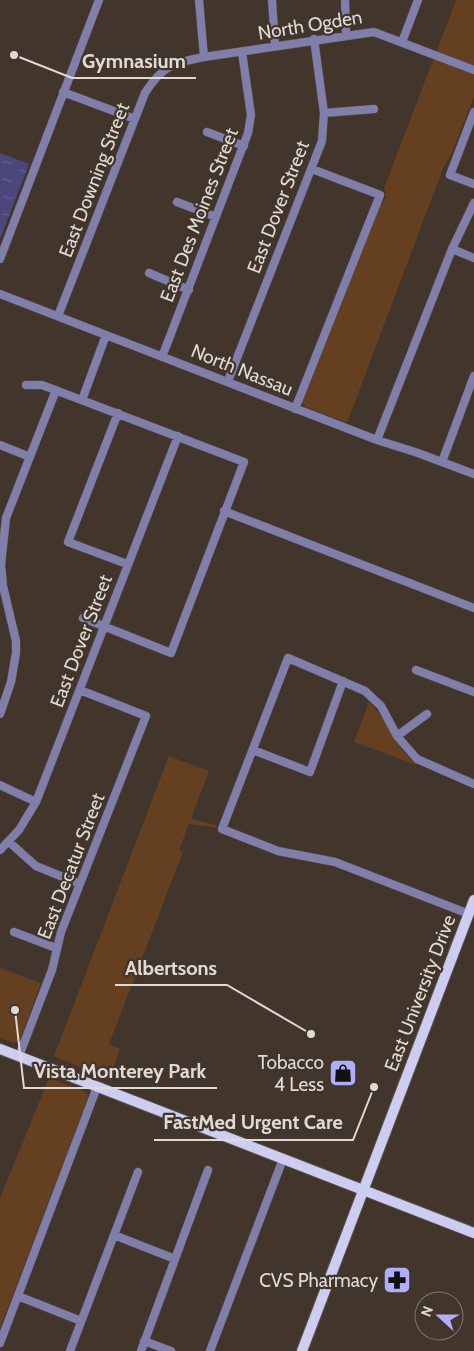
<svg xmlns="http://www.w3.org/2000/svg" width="474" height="1351" viewBox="0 0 474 1351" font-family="Cabin,sans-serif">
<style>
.park{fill:#644021}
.water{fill:url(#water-ripples)}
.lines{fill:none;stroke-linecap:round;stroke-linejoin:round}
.minor-casing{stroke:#5e534a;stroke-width:9}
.major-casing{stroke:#5e534a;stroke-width:12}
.minor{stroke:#807fab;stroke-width:8}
.major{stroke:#cdcdf2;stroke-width:10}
.labels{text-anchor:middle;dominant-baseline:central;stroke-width:4.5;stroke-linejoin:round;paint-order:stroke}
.street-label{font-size:19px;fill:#e1d9d3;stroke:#41352c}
.poi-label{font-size:19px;fill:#e1d9d3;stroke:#41352c;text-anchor:end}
.leader{fill:none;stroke:#e1d9d3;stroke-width:2}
.callout-dot{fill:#e1d9d3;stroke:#41352c;stroke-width:2}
.callout-label{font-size:20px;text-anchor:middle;font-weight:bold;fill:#e1d9d3;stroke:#41352c;stroke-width:4.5;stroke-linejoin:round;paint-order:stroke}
</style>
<defs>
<pattern id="water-ripples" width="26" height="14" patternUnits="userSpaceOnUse" patternTransform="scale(1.25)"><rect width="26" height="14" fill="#4b477c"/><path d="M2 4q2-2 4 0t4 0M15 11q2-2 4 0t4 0" fill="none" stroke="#65618e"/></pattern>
</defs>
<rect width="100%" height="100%" fill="#41352c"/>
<path class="park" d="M 456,0 L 474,0 L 474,97 L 451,155 L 444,166 L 347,423 L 306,407 L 302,403 L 376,210 L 386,198 L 384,188 Z
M 369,702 C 391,721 391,746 419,766 L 354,742 Z
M 169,756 L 209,771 L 191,819 L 216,825 L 216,828 L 189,824 L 179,850 L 183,852 L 109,1044 L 120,1049 L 111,1074 L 100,1069 L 97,1074 L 54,1056 Z
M 0,968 L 41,983 L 20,1040 L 15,1043 L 0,1038 Z
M 49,1078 L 84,1091 L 89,1096 L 0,1328 L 0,1198 Z"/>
<path class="water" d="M 0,153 L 29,164 L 0,239 Z"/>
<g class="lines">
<g class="minor-casing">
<path id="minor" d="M 199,0 L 204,57
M 272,0 L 275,45
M 345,0 L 346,34
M 402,42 L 418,0
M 63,92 L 135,119
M 474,112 L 450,175 L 474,184
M 324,113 L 374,109
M 207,132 L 244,146
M 177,202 L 216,217
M 452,249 L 474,258
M 0,259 L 99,0
M 149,273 L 189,290
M 0,294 L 377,440 L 418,453 L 474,474
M 58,316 L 145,93 C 162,66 173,63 204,57 L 374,32 L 474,70
M 162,357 L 248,133 L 251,115 L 242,52
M 228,381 L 322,141 L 324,113 L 314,39
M 26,385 L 42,385 L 244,462 L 171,653 L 83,618
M 82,400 L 106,335
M 295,409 L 380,195 L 312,169
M 118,413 L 68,542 L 127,564
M 377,440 L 452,249 L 474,203
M 0,445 L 30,457
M 442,462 L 474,376
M 224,511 L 474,608
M 416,670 L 474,692
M 0,714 L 11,682 L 16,653 L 16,641 L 3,586 L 1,565 L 6,518 L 56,390
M 397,736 L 427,714
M 253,750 L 310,772 L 343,681
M 0,785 L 36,802
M 9,842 L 36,866 L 80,884
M 0,850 L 19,830 L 36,802 L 178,436
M 469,914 L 335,862 L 278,851 L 222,829 L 288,658 L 365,691 L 381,706 L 397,736 L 417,759 L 474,784
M 14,932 L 56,948
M 19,1056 L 52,970 L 61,932 L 146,716 L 80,690
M 114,1235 L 175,1259
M 18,1296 L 81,1321
M 144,1341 L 171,1351
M 0,1343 L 97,1087
M 70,1351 L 138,1172
M 141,1351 L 208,1170
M 210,1351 L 283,1159"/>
</g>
<g class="major-casing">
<path id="major" d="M 0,1049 L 474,1233
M 302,1351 L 474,900"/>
</g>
<use href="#minor" class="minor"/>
<use href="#major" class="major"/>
</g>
<defs>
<g id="shop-square" transform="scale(1.4375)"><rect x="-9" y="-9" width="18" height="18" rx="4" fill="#b1adfa" stroke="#41352c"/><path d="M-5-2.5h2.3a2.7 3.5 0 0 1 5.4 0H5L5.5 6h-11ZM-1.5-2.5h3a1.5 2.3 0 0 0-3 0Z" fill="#111"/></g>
<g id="pharmacy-square" transform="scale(1.4375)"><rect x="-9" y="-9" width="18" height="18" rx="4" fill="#b1adfa" stroke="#41352c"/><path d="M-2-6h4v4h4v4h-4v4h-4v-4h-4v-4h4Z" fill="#111"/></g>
</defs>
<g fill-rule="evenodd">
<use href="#shop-square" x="343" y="1073"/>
<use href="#pharmacy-square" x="397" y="1280"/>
</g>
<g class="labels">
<g class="street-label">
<text transform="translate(310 25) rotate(-9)">North Ogden</text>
<text transform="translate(94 180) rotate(-69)">East Downing Street</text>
<text transform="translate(278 207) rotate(-69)">East Dover Street</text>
<text transform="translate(199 215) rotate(-69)">East Des Moines Street</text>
<text transform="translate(242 370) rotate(22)">North Nassau</text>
<text transform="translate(81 641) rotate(-69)">East Dover Street</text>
<text transform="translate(71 866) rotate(-69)">East Decatur Street</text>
<text transform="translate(420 993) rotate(-69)">East University Drive</text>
</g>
<g class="poi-label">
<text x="324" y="1062">Tobacco<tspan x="324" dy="22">4 Less</tspan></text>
<text x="378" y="1280">CVS Pharmacy</text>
</g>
</g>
<path class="leader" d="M14 55L72 78H196M311 1034L227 985H115M15 1010L24 1088H217M374 1087L353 1140H154"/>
<g class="callout-dot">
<circle cx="14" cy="55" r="5"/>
<circle cx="311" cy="1034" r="5"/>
<circle cx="15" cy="1010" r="5"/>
<circle cx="374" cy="1087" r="5"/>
</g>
<g class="callout-label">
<text x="134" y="68">Gymnasium</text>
<text x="171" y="975">Albertsons</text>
<text x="120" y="1078">Vista Monterey Park</text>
<text x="253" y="1129">FastMed Urgent Care</text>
</g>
<g transform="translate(439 1316) rotate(291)"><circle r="24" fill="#41352c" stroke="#81776f"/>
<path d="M0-4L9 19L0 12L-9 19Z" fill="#b1adfa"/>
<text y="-8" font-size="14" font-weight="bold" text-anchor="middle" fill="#e1d9d3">N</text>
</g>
</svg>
